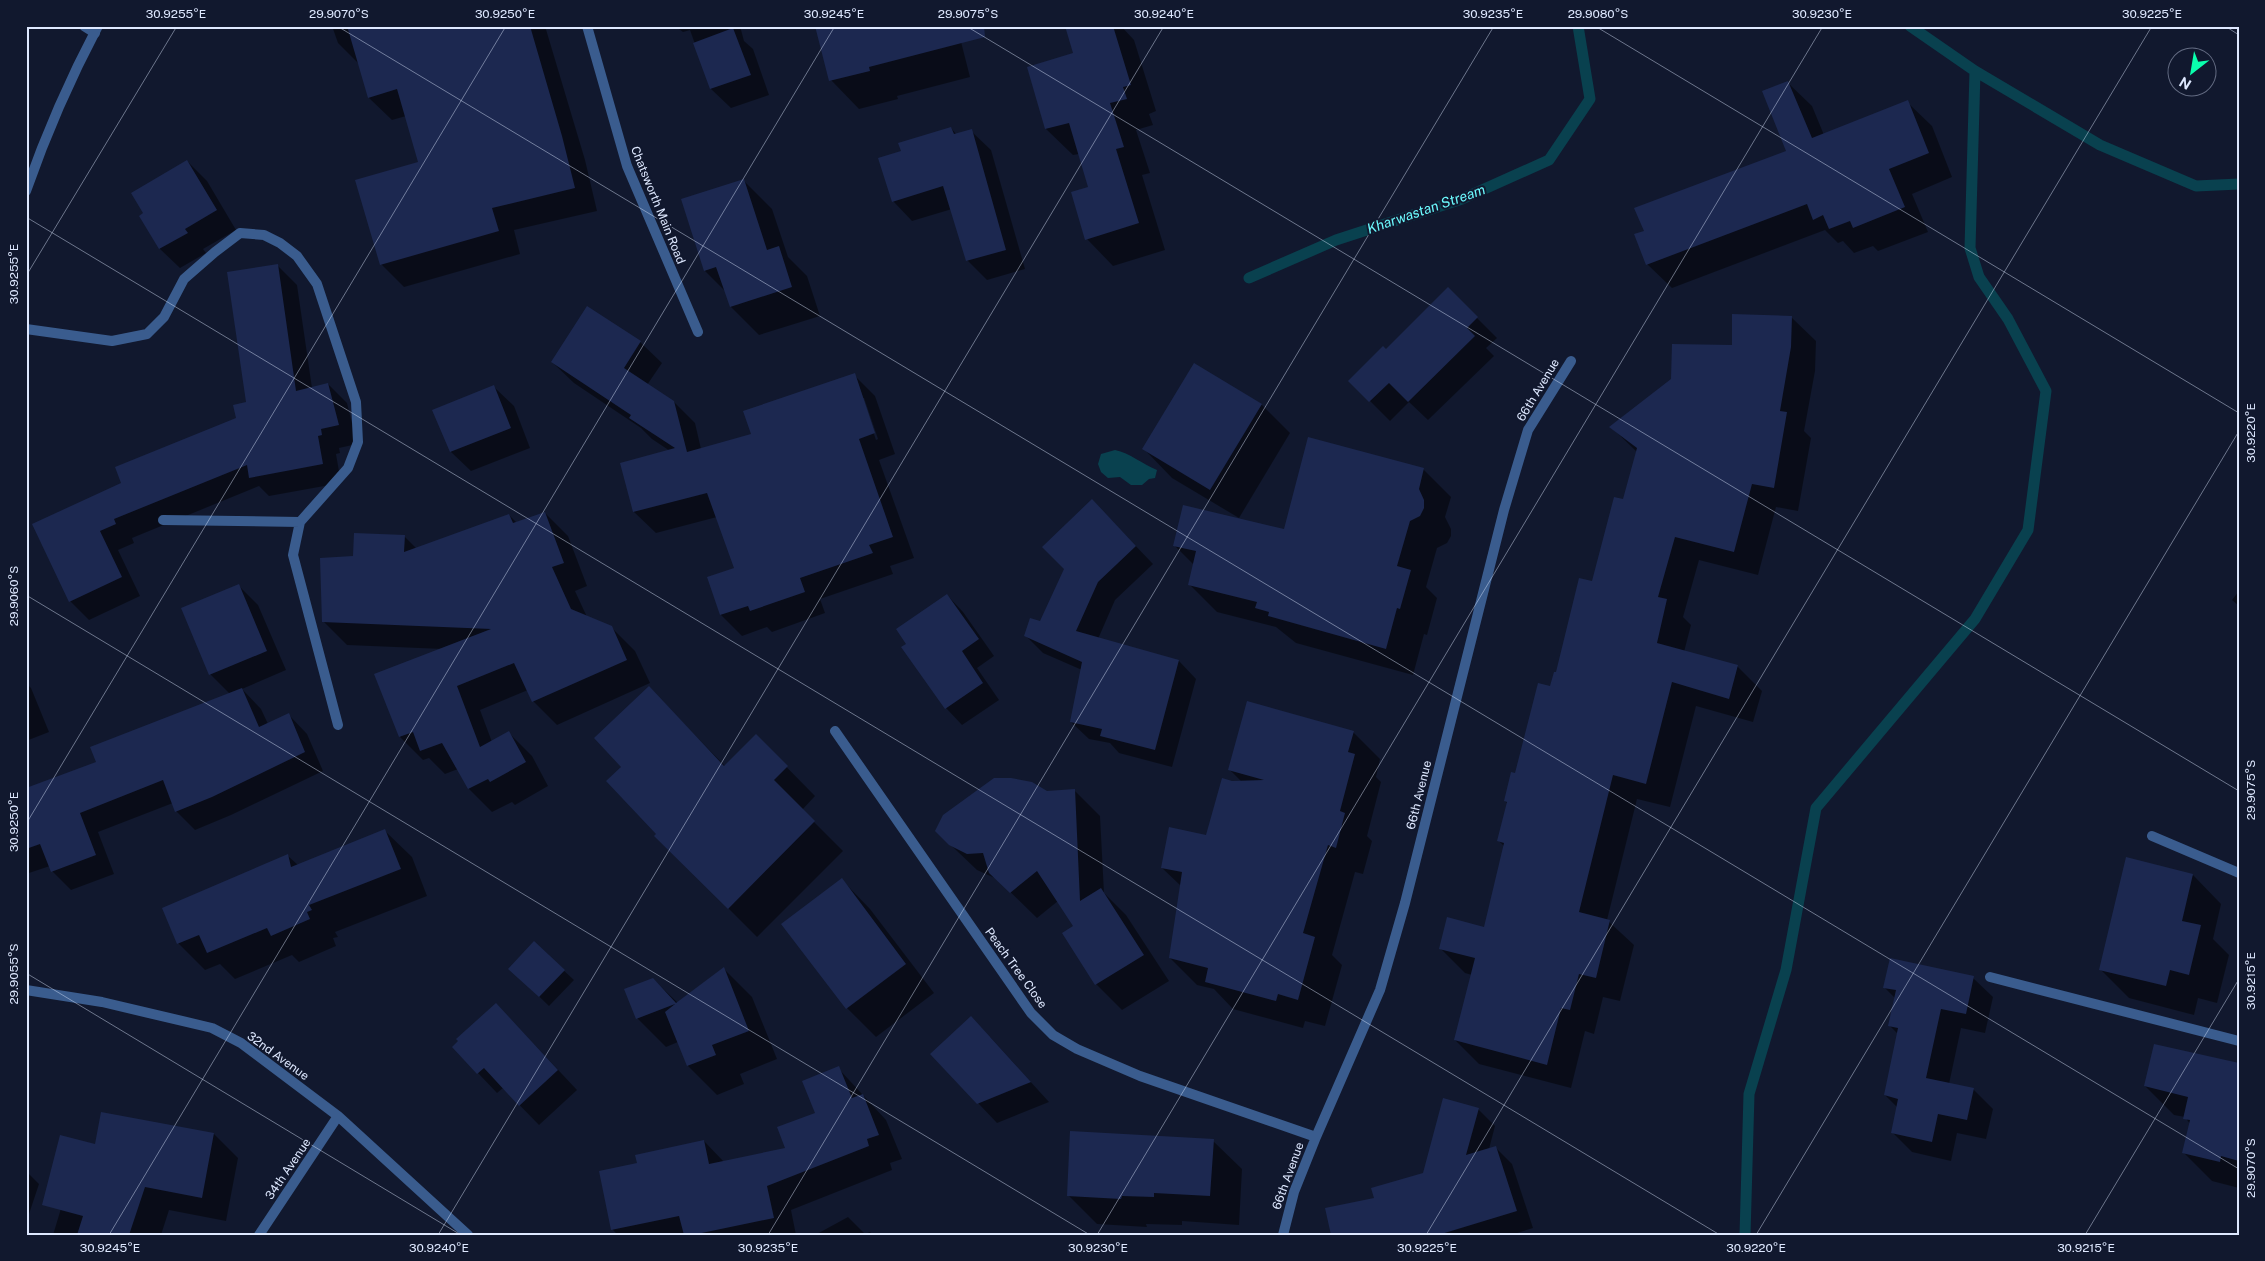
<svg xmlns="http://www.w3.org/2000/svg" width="2265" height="1261" viewBox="0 0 2265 1261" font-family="'Public Sans',sans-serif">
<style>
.water{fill:#09414f}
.shadow{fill:#0007;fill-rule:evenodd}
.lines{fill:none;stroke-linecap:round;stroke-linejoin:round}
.stream{stroke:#09414f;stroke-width:11}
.building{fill:#1c2850}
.service{stroke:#3a5c8e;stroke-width:10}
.minor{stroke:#3a5c8e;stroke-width:10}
.tertiary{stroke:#3a5c8e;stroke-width:10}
.ticks{fill:none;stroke:#dee8ff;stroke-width:1;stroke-opacity:0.45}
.labels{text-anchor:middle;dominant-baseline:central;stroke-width:4;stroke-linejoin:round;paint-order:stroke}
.street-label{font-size:12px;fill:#dee8ff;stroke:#11182e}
.water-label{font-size:14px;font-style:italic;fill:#6cfbff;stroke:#11182e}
.neatline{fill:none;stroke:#dee8ff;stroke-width:2}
.ticks-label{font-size:12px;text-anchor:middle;fill:#dee8ff}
</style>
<rect width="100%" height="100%" fill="#11182e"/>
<path class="water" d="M 1115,450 C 1130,453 1142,464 1157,470 L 1155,478 L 1149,479 L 1142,485 L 1131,485 L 1120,477 L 1108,478 L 1101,472 L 1098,464 L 1101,454 Z"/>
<path class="shadow" d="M 332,26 L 545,26 L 585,160 L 597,211 L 514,230 L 520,254 L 404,287 L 381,264 L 420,163 L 406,116 L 392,120 L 369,98 L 360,65 L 338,43 Z
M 675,26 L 740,26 L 744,41 L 753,49 L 769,95 L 731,108 L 711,89 L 690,30 L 683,32 Z
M 957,26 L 970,77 L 897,96 L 898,99 L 859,109 L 831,80 Z
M 1066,26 L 1121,26 L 1134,40 L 1156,111 L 1149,114 L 1153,125 L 1136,130 L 1150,173 L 1142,175 L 1165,250 L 1113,266 L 1087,239 L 1090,188 L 1079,154 L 1073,155 L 1046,129 L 1028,68 L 1075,54 Z
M 1787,82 L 1812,106 L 1824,135 L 1907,102 L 1932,126 L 1952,177 L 1912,194 L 1928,232 L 1878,251 L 1873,246 L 1854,253 L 1843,241 L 1838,243 L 1825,230 L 1672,288 L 1647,264 L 1645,231 L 1787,151 Z
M 951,128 L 957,135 L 971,131 L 991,150 L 1025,269 L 987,280 L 967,260 L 952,209 L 912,221 L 893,201 L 902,152 Z
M 187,161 L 207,181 L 236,230 L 203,249 L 206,253 L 180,268 L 160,249 L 140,217 Z
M 744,181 L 772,209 L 788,257 L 807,276 L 820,316 L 759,335 L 731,307 L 725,291 L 705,271 Z
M 278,266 L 297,285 L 312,388 L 328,384 L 347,403 L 357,444 L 339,448 L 340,453 L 336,454 L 341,483 L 269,496 L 259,486 L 132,538 L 134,543 L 118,550 L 140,596 L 89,620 L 70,601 L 34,525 L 123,484 L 238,418 L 248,403 Z
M 1448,289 L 1497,338 L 1486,348 L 1494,356 L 1428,420 L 1409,402 L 1390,421 L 1350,381 L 1386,350 Z
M 588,308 L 640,342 L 662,363 L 647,385 L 674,402 L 695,423 L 701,449 L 753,435 L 854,375 L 875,396 L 895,454 L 879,460 L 914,558 L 890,566 L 893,574 L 820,599 L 825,613 L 772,632 L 767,627 L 742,636 L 721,615 L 709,577 L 735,568 L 717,517 L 656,533 L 634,512 L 622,464 L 670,451 L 652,439 L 641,428 L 574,383 L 552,362 ZM 862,398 L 864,398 L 878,439 L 876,440 Z
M 1791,317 L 1816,341 L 1815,371 L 1804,431 L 1811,438 L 1798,511 L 1776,507 L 1758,575 L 1699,560 L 1683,617 L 1691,625 L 1684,652 L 1737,666 L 1762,691 L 1753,722 L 1696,706 L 1670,807 L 1637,799 L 1607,920 L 1634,945 L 1620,1001 L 1603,997 L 1594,1034 L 1585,1031 L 1571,1088 L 1479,1064 L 1455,1040 L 1472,975 L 1465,973 L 1441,949 L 1485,928 L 1505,847 L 1499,841 L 1508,804 L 1505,801 L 1593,583 L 1624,501 L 1637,452 L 1611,427 L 1733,347 Z
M 1194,365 L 1262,405 L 1290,433 L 1239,518 L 1172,478 L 1144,449 Z
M 494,387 L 514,406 L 530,448 L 471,471 L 451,452 L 434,411 Z
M 1423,469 L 1451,497 L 1445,517 L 1451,529 L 1451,536 L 1447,543 L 1437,548 L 1426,587 L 1437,598 L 1427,635 L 1424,634 L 1413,675 L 1296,643 L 1276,627 L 1217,612 L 1190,585 L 1194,565 L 1174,545 L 1285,530 Z
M 545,513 L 568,536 L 587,586 L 575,591 L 587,617 L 611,627 L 635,651 L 650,683 L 557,725 L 533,701 L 528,690 L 480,710 L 492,742 L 509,733 L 532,756 L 548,786 L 515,805 L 512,802 L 492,812 L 469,789 L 458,769 L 445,774 L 429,758 L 423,760 L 400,737 L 443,649 L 347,645 L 323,621 L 354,557 L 404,536 L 417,549 L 509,515 L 517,523 Z
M 1109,518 L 1153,564 L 1115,600 L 1098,639 L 1179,661 L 1196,679 L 1172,767 L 1119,753 L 1110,743 L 1089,739 L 1071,722 L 1082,670 L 1043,653 L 1025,635 L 1041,623 Z
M 238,585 L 258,605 L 286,670 L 242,689 L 261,709 L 268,724 L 289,715 L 307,734 L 323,771 L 231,815 L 195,830 L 176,811 L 173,803 L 98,832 L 114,874 L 71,890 L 52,871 L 50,866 L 26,874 L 26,789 L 98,762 L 230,694 L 210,674 L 182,609 Z
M 2239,591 L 2239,606 L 2232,600 Z
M 947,595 L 963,612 L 994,656 L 977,668 L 999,700 L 962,725 L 946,708 L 907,644 Z
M 26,683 L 31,688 L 49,732 L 26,741 Z
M 649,688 L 725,766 L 756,736 L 815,796 L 802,810 L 843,851 L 757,937 L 656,836 L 657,834 L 623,768 Z
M 1353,732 L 1380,759 L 1376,777 L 1381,782 L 1367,836 L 1372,841 L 1363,874 L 1355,872 L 1332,955 L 1342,965 L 1325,1026 L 1305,1021 L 1303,1028 L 1233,1009 L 1214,989 L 1197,985 L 1170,958 L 1181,886 L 1162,868 L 1207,836 L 1232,782 L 1242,782 L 1230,770 Z
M 1074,790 L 1100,816 L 1104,893 L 1126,915 L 1169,981 L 1122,1010 L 1096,984 L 1064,934 L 1075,927 L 1058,901 L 1037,918 L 997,879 L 977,870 L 936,831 L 1047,792 Z
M 385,831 L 412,857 L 427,896 L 335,932 L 338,937 L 333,938 L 336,946 L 299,962 L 292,955 L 235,979 L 220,964 L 205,970 L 178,943 L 288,856 L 298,865 Z
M 2193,875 L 2221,904 L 2213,939 L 2229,955 L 2217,1003 L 2198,998 L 2194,1015 L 2129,998 L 2100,969 Z
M 842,880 L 870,909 L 934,993 L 876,1037 L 847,1008 Z
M 534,943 L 574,980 L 549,1006 L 520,978 Z
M 724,969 L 752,997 L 777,1059 L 740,1074 L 744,1084 L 717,1095 L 688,1066 L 678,1042 L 666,1047 L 637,1018 L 653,979 L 678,1003 Z
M 1973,978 L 1993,997 L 1985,1033 L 1961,1028 L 1949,1084 L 1973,1089 L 1993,1109 L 1986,1139 L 1957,1133 L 1951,1161 L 1912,1152 L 1893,1133 L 1898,1108 L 1885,1095 L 1898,1034 L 1889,1025 L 1895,998 L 1884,987 Z
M 515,1024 L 577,1090 L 539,1125 L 503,1088 L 497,1093 L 478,1073 Z
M 990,1037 L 1049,1102 L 997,1123 L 978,1103 Z
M 2239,1065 L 2239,1188 L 2212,1181 L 2183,1152 L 2190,1124 L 2185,1117 L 2174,1115 L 2145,1086 Z
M 838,1068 L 886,1120 L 902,1159 L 890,1163 L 892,1170 L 791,1210 L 796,1235 L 618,1235 L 613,1230 L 600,1172 L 639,1164 L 704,1141 L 724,1162 L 787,1149 L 816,1114 Z
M 1478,1109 L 1495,1126 L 1489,1149 L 1495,1147 L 1512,1164 L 1533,1228 L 1511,1235 L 1332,1235 L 1376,1199 L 1424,1174 Z
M 214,1134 L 238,1158 L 226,1221 L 169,1210 L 161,1235 L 53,1235 L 81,1142 L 96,1145 Z
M 1213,1141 L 1242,1169 L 1239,1225 L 1182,1221 L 1182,1225 L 1146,1224 L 1147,1227 L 1097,1224 L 1068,1195 Z
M 26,1171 L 39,1184 L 26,1223 Z
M 848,1217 L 865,1234 L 870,1232 L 873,1235 L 815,1235 Z"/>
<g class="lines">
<path class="stream" d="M 1910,26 L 1975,71 L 2100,145 L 2196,186 L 2239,184
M 1249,278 L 1336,240 L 1462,199 L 1549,160 L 1590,99 L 1578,26
M 1745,1235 L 1749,1094 L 1786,970 L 1816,808 L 1975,619 L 2028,530 L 2046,391 L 2008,319 L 1979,277 L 1970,248 L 1975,71"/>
</g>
<path class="building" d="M 347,26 L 530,26 L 562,136 L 575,188 L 492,208 L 499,231 L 380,265 L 355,180 L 418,162 L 397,89 L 368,98 Z
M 815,26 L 984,26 L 985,37 L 869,67 L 870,71 L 829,81 Z
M 1065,26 L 1113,26 L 1131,85 L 1123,87 L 1127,99 L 1110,103 L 1124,147 L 1116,149 L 1139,223 L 1085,240 L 1071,192 L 1088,187 L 1069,123 L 1045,129 L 1027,67 L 1073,53 Z
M 733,28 L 751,75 L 710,89 L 693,43 Z
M 1788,81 L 1812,138 L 1908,100 L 1929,153 L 1889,169 L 1905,207 L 1853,228 L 1850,221 L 1829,229 L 1823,215 L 1813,220 L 1807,204 L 1646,265 L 1634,234 L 1644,231 L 1634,208 L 1786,151 L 1762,91 Z
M 951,127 L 954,134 L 972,129 L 1006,250 L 966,261 L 943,186 L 892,202 L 878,158 L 901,151 L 898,143 Z
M 187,160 L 217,210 L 185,229 L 188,233 L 159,249 L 139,216 L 143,213 L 131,193 Z
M 744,179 L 767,250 L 779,246 L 792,287 L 730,307 L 716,267 L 704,271 L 681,199 Z
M 278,264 L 296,391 L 328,383 L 339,425 L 321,429 L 322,435 L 318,436 L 323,464 L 249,478 L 247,465 L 114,519 L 116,524 L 100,531 L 122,577 L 69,602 L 32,524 L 121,483 L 115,467 L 236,418 L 233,405 L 246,402 L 227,272 Z
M 1448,287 L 1478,317 L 1467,328 L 1475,336 L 1408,402 L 1389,383 L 1369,402 L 1348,381 L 1383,346 L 1386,349 Z
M 587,306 L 641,341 L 624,368 L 674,401 L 687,452 L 751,434 L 743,411 L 855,373 L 875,433 L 859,439 L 893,537 L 869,545 L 873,553 L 800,578 L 805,592 L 750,611 L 748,606 L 720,615 L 707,577 L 734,568 L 707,493 L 633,512 L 620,463 L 675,448 L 629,418 L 631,415 L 551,362 Z
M 1732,314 L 1792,316 L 1791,347 L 1780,411 L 1787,412 L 1774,488 L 1752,484 L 1734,552 L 1675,537 L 1658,597 L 1667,599 L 1657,643 L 1738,665 L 1729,699 L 1672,682 L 1646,784 L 1613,775 L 1579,912 L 1610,920 L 1596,978 L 1579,974 L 1570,1010 L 1561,1008 L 1547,1065 L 1454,1040 L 1475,958 L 1439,949 L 1447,917 L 1484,927 L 1504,843 L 1497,841 L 1507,802 L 1504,801 L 1511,772 L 1515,773 L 1538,683 L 1550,686 L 1554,672 L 1556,672 L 1579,578 L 1592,581 L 1614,497 L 1623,499 L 1637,448 L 1609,427 L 1671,379 L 1672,344 L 1732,345 Z
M 1194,363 L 1262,404 L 1210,490 L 1142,449 Z
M 494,385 L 511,428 L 450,452 L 432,410 Z
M 1308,437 L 1424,468 L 1419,489 L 1424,500 L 1424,508 L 1420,516 L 1410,521 L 1397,566 L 1411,570 L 1400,609 L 1397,608 L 1386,649 L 1268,616 L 1269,612 L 1255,608 L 1257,602 L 1188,585 L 1196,551 L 1173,546 L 1183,505 L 1284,529 Z
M 1092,499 L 1136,546 L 1098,582 L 1076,631 L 1179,660 L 1155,750 L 1100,736 L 1102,729 L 1070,722 L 1082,662 L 1024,636 L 1030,618 L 1040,621 L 1064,569 L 1042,547 Z
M 545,512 L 564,563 L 552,567 L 571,609 L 612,626 L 627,660 L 532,702 L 514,663 L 457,686 L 480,747 L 509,731 L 526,762 L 490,782 L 488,779 L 468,789 L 442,743 L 420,751 L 413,732 L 399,737 L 374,674 L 491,629 L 322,622 L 320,558 L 353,556 L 354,533 L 405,535 L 404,552 L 509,514 L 513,523 Z
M 239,584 L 267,651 L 209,675 L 181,608 Z
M 947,594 L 979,639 L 962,651 L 983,683 L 945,709 L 901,647 L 906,644 L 896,629 Z
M 649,686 L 724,766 L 756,734 L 788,766 L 774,780 L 815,821 L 728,909 L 654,836 L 656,834 L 606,781 L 621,767 L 594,738 Z
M 242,688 L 259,727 L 289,713 L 305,752 L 212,797 L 175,812 L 163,780 L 80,813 L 96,855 L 51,872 L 40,844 L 26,849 L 26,788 L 96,762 L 90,747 Z
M 1247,701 L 1354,731 L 1348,752 L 1355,754 L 1340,811 L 1345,813 L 1336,848 L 1328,845 L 1303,933 L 1315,937 L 1298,1000 L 1278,994 L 1276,1001 L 1205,982 L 1208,968 L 1169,958 L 1182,872 L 1161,868 L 1169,827 L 1206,835 L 1222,778 L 1232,781 L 1264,780 L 1228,770 Z
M 994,778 L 1011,778 L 1032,782 L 1047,791 L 1075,789 L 1080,901 L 1101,888 L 1144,955 L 1095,985 L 1062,933 L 1073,926 L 1037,871 L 1010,893 L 989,873 L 983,853 L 967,854 L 949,845 L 935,831 L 943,815 Z
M 385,829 L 401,869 L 309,905 L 312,910 L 307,912 L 310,919 L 271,936 L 267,928 L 207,953 L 199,935 L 177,944 L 162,908 L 288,854 L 291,867 Z
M 2126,857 L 2193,874 L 2182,921 L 2201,925 L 2189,975 L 2170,970 L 2166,986 L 2099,970 Z
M 842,878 L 906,964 L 846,1009 L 781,924 Z
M 534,941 L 565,970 L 539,997 L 508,969 Z
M 1890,958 L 1974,976 L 1966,1014 L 1941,1009 L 1926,1078 L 1974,1088 L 1967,1120 L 1938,1114 L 1932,1142 L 1891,1133 L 1898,1099 L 1884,1095 L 1898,1028 L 1888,1026 L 1896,990 L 1883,988 Z
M 724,967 L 749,1031 L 712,1045 L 716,1055 L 687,1066 L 665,1012 L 675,1004 L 636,1019 L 624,989 L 653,978 L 676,1003 Z
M 496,1003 L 558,1070 L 519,1106 L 484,1068 L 477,1074 L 452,1047 L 458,1041 L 456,1039 Z
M 971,1016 L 1031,1082 L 977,1104 L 930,1054 Z
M 2154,1044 L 2239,1063 L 2239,1161 L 2221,1156 L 2220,1162 L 2182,1153 L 2190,1120 L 2183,1119 L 2188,1097 L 2144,1086 Z
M 839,1066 L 852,1098 L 863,1094 L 879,1135 L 867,1139 L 869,1146 L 767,1186 L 774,1218 L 692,1235 L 684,1235 L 679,1216 L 611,1230 L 599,1171 L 637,1163 L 635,1155 L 704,1140 L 709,1164 L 785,1148 L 777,1127 L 815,1113 L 802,1081 Z
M 1443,1098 L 1479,1108 L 1466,1155 L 1496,1146 L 1517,1211 L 1438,1235 L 1331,1235 L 1325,1208 L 1374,1198 L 1371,1188 L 1423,1173 Z
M 101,1112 L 214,1133 L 202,1198 L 145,1187 L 129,1235 L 77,1235 L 83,1216 L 42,1205 L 60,1135 L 95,1144 Z
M 1070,1131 L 1214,1139 L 1210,1196 L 1154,1193 L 1154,1197 L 1122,1196 L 1121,1199 L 1067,1196 Z"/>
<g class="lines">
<path class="service" d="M 84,26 L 95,33
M 26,329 L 112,341 L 147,334 L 164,317 L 184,279 L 215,252 L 240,233 L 264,235 L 280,243 L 297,256 L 317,284 L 356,402 L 358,442 L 348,468 L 300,522 L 293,555 L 338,725
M 163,520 L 300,522"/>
<path class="minor" d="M 587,26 L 627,166 L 698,332
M 835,731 L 1031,1013 L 1053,1035 L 1077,1049 L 1140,1076 L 1316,1137
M 2152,836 L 2239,873
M 1990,977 L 2239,1041
M 26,990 L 102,1002 L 212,1028 L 241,1043 L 338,1116 L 468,1235
M 259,1235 L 338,1116
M 1283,1235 L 1294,1192 L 1316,1137 L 1380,990 L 1405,903 L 1504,510 L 1528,430 L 1571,361"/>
<path class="tertiary" d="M 26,191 C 46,134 70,79 98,26"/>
</g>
<path class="ticks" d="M 337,26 L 2239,1169M 966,26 L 2239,791M 1595,26 L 2239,413M 2225,26 L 2239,35M 26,217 L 1720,1235M 26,276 L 177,26M 26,595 L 1090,1235M 26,824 L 506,26M 26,973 L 461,1235M 109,1235 L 835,26M 438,1235 L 1164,26M 768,1235 L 1494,26M 1097,1235 L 1823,26M 1426,1235 L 2152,26M 1756,1235 L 2239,431M 2085,1235 L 2239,979"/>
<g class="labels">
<g class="street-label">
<text transform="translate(658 205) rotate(68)">Chatsworth Main Road</text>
<text transform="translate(1538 390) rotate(-59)">66th Avenue</text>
<text transform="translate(1419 795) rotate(-76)">66th Avenue</text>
<text transform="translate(1016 968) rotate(54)">Peach Tree Close</text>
<text transform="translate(278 1056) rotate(36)">32nd Avenue</text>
<text transform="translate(288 1169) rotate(-56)">34th Avenue</text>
<text transform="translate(1288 1176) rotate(-70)">66th Avenue</text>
</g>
<g class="water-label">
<text transform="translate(1426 209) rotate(-19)">Kharwastan Stream</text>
</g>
</g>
<rect width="2265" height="1261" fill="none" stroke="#11182e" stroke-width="55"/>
<g transform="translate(2192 72) rotate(211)"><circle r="24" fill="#11182e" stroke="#636b82"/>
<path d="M0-4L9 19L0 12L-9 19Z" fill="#0affad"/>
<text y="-8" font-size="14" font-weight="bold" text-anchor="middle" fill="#dee8ff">N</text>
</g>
<rect x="28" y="28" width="2210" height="1206" class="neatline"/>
<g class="ticks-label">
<text x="176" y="18">30.9255°E</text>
<text x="339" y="18">29.9070°S</text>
<text x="505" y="18">30.9250°E</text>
<text x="834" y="18">30.9245°E</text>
<text x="968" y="18">29.9075°S</text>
<text x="1164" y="18">30.9240°E</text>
<text x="1493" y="18">30.9235°E</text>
<text x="1598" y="18">29.9080°S</text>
<text x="1822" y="18">30.9230°E</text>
<text x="2152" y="18">30.9225°E</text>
<text transform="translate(14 274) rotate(-90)" y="4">30.9255°E</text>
<text transform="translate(2251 433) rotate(-90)" y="4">30.9220°E</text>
<text transform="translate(14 596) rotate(-90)" y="4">29.9060°S</text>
<text transform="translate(2251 790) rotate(-90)" y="4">29.9075°S</text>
<text transform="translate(14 822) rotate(-90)" y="4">30.9250°E</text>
<text transform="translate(14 974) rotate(-90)" y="4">29.9055°S</text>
<text transform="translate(2251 981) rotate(-90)" y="4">30.9215°E</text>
<text transform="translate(2251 1168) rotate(-90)" y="4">29.9070°S</text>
<text x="110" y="1252">30.9245°E</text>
<text x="439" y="1252">30.9240°E</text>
<text x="768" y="1252">30.9235°E</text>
<text x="1098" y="1252">30.9230°E</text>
<text x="1427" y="1252">30.9225°E</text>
<text x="1756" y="1252">30.9220°E</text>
<text x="2086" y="1252">30.9215°E</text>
</g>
</svg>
